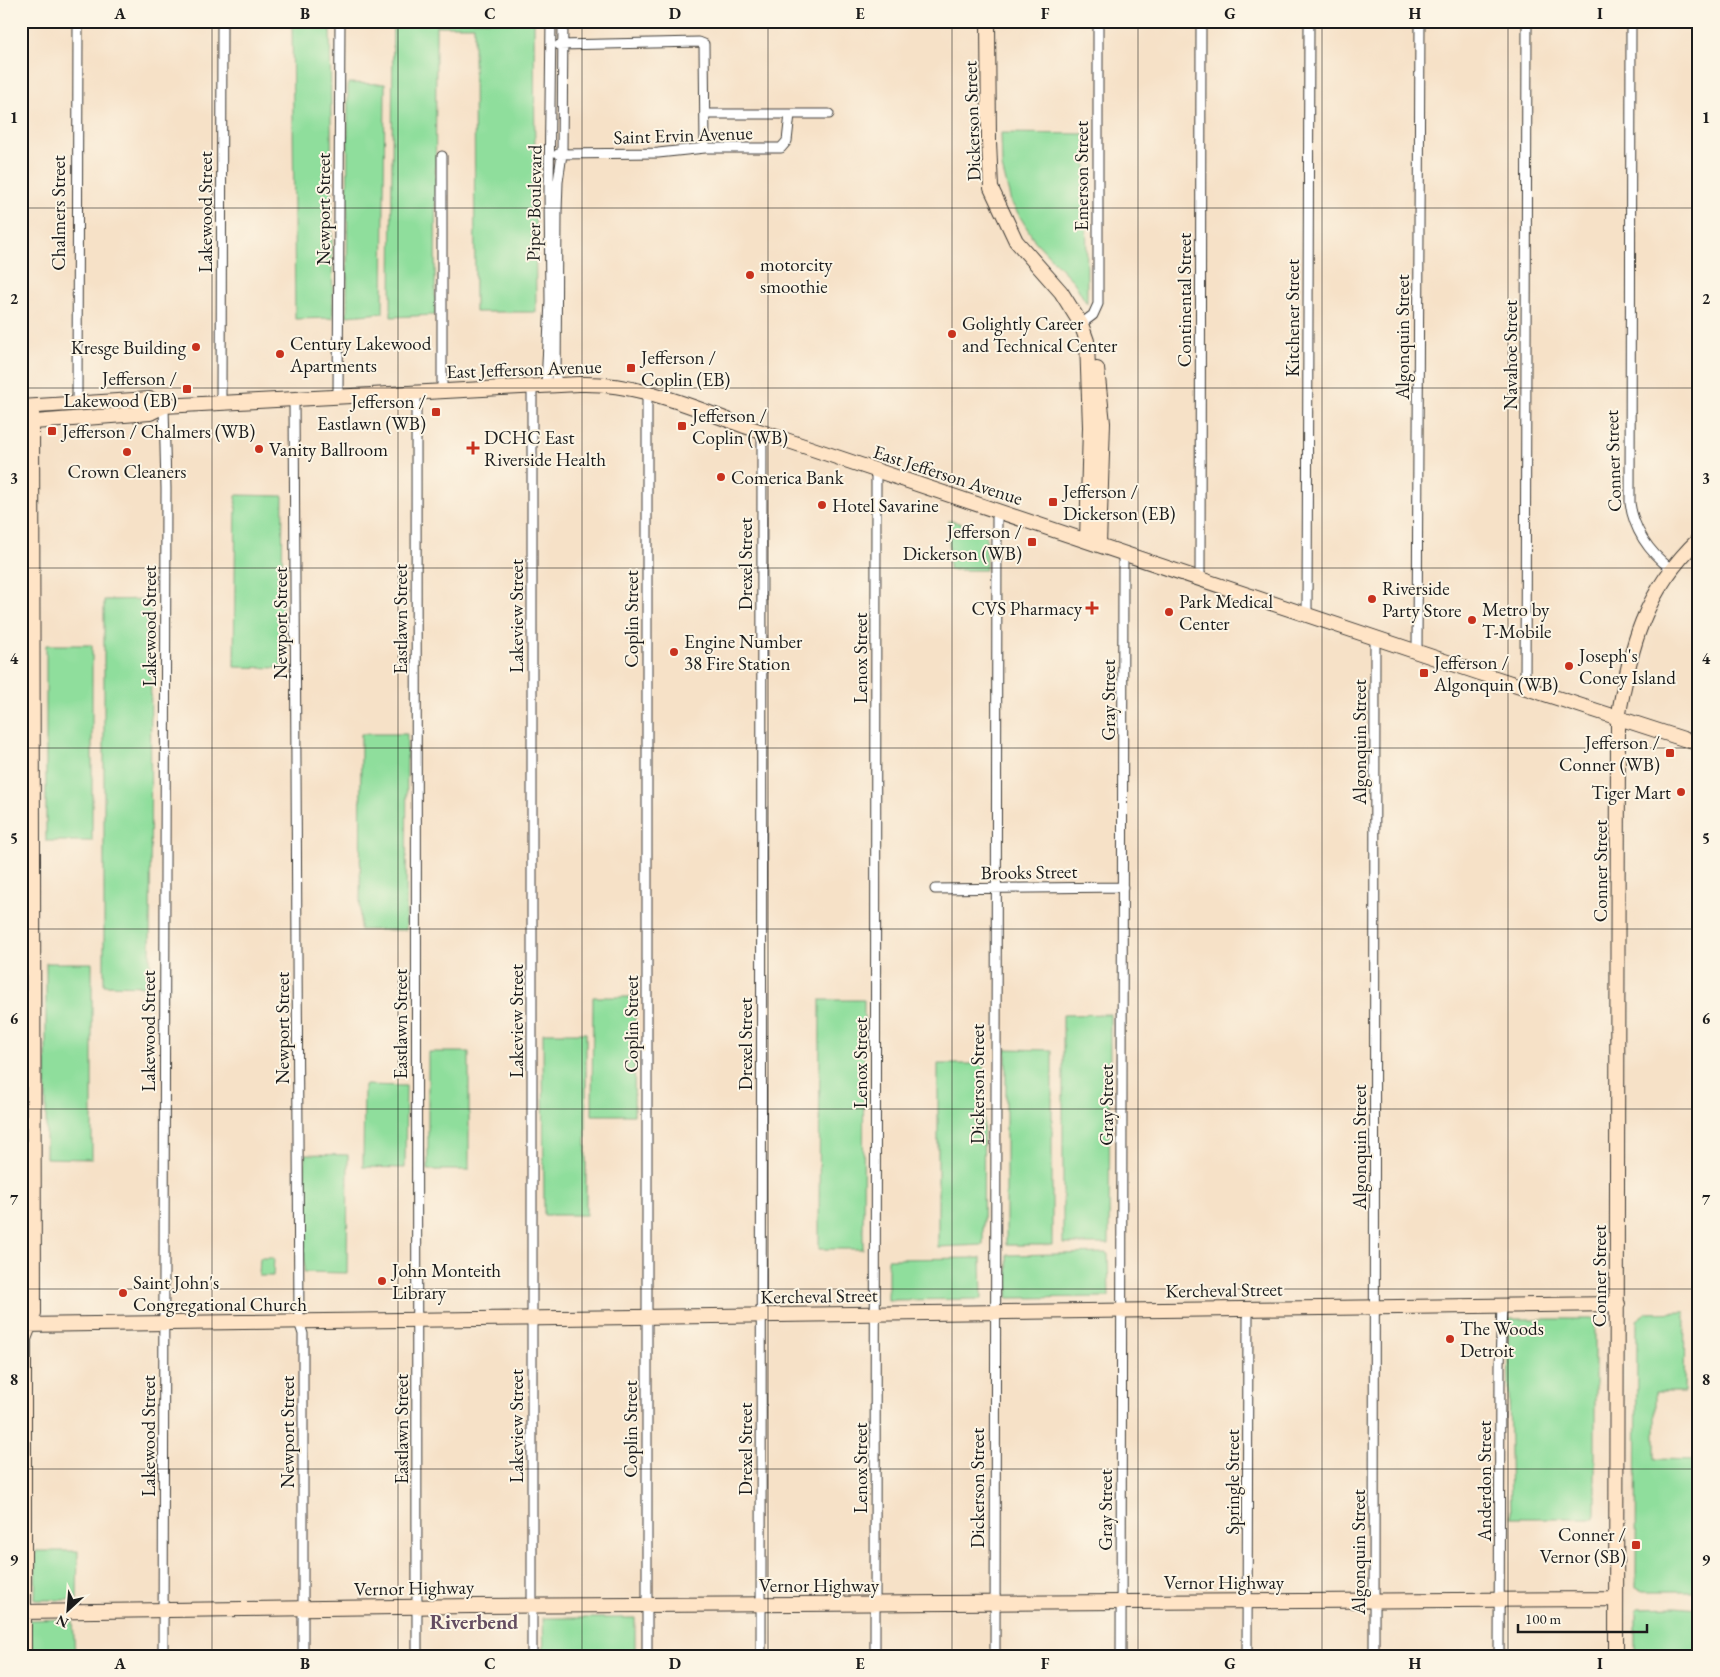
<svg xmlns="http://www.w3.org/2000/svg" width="1720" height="1677" viewBox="0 0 1720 1677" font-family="'EB Garamond',serif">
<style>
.green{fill:#8fde9c;stroke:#567d5c}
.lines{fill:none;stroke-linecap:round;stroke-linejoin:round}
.street-casing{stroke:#3d3a36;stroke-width:11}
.secondary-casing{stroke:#3d3a36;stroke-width:16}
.street{stroke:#fff;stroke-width:9}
.secondary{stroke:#ffe4c6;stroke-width:14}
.grid{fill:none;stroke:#1c1c1c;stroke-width:1;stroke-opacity:0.55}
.poi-dot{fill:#c8321e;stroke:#fcf5e5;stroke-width:2}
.labels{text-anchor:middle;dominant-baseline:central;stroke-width:4;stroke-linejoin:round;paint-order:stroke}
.street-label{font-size:19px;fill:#1c1c1c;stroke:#fcf5e5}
.poi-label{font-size:19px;fill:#1c1c1c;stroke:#fcf5e5;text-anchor:start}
.neighbourhood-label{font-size:20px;font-weight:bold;fill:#644d61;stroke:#fcf5e5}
.neatline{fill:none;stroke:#1c1c1c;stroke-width:2}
.grid-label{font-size:16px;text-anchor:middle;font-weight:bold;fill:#1c1c1c}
</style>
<rect width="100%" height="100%" fill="#fcf5e5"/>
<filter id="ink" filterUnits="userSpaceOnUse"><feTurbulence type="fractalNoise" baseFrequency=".02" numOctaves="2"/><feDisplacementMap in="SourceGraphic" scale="10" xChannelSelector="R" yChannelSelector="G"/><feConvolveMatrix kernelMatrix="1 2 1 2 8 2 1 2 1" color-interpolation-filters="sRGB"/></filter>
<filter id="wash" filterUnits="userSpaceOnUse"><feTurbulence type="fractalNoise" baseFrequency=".0096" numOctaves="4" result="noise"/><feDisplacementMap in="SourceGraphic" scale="20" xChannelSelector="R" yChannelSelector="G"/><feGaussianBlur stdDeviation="1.12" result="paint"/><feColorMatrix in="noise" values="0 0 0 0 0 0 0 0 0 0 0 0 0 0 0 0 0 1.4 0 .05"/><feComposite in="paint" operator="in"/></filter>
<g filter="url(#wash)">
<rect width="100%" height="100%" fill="#f6e1c7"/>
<path class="green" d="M 292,21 L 330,21 L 333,318 L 295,319 Z
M 393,21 L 534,21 L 536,312 L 475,312 L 474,26 L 436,26 L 435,315 L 391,317 Z
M 348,83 L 385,84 L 383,313 L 347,316 Z
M 1001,133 L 1086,134 L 1087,304 L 1074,282 L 1035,241 L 1011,202 L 1002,167 Z
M 236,495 L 283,496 L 281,668 L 234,667 Z
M 949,520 L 986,531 L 986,570 L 949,570 Z
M 151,599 L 150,986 L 104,985 L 104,600 Z
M 46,645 L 92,645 L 92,841 L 46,841 Z
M 361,734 L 407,734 L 406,930 L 360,930 Z
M 46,963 L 92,963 L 92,1159 L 46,1158 Z
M 593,997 L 635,997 L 634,1115 L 592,1115 Z
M 820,1000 L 864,1000 L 863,1249 L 819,1249 Z
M 1110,1014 L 1109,1244 L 1063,1244 L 1063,1015 Z
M 543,1033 L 586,1033 L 586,1215 L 544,1215 Z
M 1006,1049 L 1052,1050 L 1052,1245 L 1006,1245 Z
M 428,1052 L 469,1052 L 469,1170 L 428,1170 Z
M 938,1064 L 984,1064 L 983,1245 L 938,1247 Z
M 364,1085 L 406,1086 L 405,1168 L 363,1167 Z
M 305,1154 L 348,1155 L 347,1273 L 304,1272 Z
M 1108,1253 L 1109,1297 L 1008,1298 L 1007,1255 Z
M 260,1258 L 274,1258 L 273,1276 L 259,1276 Z
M 981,1258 L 982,1299 L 888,1300 L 888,1259 Z
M 1685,1312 L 1684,1392 L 1655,1392 L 1655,1459 L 1699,1460 L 1699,1591 L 1643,1591 L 1636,1588 L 1637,1320 L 1647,1313 Z
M 1508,1319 L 1595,1319 L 1595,1518 L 1511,1518 Z
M 36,1551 L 78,1551 L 77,1600 L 35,1600 Z
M 1676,1607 L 1699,1609 L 1699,1656 L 1636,1656 L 1636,1610 L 1638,1608 Z
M 543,1618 L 635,1618 L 635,1656 L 544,1656 Z
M 73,1619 L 75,1656 L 30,1656 L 29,1620 Z"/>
</g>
<g filter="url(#ink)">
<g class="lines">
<g class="street-casing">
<path id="street" d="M 1631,21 L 1630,503 C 1634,531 1649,552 1671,569
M 559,45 L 699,42 L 704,44 L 705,148
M 705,114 L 829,114
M 558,154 L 658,153 L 705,148 L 781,148 L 787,141 L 790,114
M 1081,324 L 1093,315 L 1098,304 L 1098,21
M 546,385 L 550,301 L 549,190 L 551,21
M 556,385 L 557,211 L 558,182 L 562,154 L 563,21
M 532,386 L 532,1656
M 442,391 L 442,156
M 416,392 L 417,1656
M 338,396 L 340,21
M 294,399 L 299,1322 L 303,1334 L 303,1656
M 221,403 L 222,21
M 77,404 L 78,21
M 1200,579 L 1201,21
M 1307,615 L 1309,21
M 1417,652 L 1420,21
M 1525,688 L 1527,21
M 935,889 L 1123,887
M 163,1656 L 166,489 L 164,406
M 647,1656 L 647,392
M 761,1656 L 762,432
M 875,1656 L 876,471
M 995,1656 L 997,511
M 1121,1656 L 1123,554
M 1247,1656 L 1248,1309
M 1374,1656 L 1375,638
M 1499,1656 L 1500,1365 L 1502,1306"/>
</g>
<g class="secondary-casing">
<path id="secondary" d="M 988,21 L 989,141 L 991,188 L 1016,241 L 1061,292 L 1081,324 L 1087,341 L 1090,427 L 1087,541
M 1097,369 L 1103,423 L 1099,545
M 21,407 L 150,399 L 164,406
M 21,423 L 150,413 L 164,406 L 579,384 C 644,382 701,412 762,432 L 1480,673 L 1699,744
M 21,1325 L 1618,1304
M 21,1612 L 472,1606 L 1616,1599
M 24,1656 L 24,1339 L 34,1313 L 32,407
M 1616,1656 L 1618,719 C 1630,647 1644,591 1699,539"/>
</g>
<use href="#street" class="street"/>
<use href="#secondary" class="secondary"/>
</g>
</g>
<path class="grid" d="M 212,21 L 212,1656M 398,21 L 398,1656M 582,21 L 582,1656M 768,21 L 768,1656M 952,21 L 952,1656M 1138,21 L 1138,1656M 1322,21 L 1322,1656M 1508,21 L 1508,1656M 21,208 L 1699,208M 21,388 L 1699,388M 21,568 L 1699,568M 21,748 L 1699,748M 21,929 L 1699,929M 21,1109 L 1699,1109M 21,1289 L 1699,1289M 21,1469 L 1699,1469"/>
<g class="poi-dot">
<circle cx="750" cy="275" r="5"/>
<circle cx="952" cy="334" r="5"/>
<circle cx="196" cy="347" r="5"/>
<circle cx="280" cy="354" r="5"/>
<rect x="626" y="363" width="10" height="10" rx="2.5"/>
<rect x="182" y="384" width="10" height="10" rx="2.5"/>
<rect x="431" y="407" width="10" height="10" rx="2.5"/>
<rect x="677" y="421" width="10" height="10" rx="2.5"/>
<rect x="47" y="426" width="10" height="10" rx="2.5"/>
<path d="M470.5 440.5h5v5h5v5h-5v5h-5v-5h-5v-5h5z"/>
<circle cx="259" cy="449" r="5"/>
<circle cx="127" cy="452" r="5"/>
<circle cx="721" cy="477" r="5"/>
<rect x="1048" y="497" width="10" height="10" rx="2.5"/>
<circle cx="822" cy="505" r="5"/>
<rect x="1027" y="537" width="10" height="10" rx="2.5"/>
<circle cx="1372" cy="599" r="5"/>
<path d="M1089.5 600.5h5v5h5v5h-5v5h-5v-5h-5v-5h5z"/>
<circle cx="1169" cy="612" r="5"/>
<circle cx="1472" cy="620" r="5"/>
<circle cx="674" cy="652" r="5"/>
<circle cx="1569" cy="666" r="5"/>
<rect x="1419" y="668" width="10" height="10" rx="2.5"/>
<rect x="1665" y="748" width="10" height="10" rx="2.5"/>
<circle cx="1681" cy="792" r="5"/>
<circle cx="382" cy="1281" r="5"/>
<circle cx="123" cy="1293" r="5"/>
<circle cx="1450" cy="1339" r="5"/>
<rect x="1631" y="1540" width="10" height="10" rx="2.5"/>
</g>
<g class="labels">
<g class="street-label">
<text transform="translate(972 121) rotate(-92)">Dickerson Street</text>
<text transform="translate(683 135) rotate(-2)">Saint Ervin Avenue</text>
<text transform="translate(1081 176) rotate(-90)">Emerson Street</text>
<text transform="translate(534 203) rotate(-89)">Piper Boulevard</text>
<text transform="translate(323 209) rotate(-90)">Newport Street</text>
<text transform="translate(205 212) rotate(-90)">Lakewood Street</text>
<text transform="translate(58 213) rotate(-90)">Chalmers Street</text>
<text transform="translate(1184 300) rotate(-90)">Continental Street</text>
<text transform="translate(1292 318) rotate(-90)">Kitchener Street</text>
<text transform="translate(1402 337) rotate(-90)">Algonquin Street</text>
<text transform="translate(1510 355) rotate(-90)">Navahoe Street</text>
<text transform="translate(524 369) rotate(-2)">East Jefferson Avenue</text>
<text transform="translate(1613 461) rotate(-92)">Conner Street</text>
<text transform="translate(948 475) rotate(18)">East Jefferson Avenue</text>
<text transform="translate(745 564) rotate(-90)">Drexel Street</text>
<text transform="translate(516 616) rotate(-90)">Lakeview Street</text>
<text transform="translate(400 619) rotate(-90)">Eastlawn Street</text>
<text transform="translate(631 619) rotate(-90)">Coplin Street</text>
<text transform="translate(280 623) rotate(-90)">Newport Street</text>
<text transform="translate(149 626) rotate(-90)">Lakewood Street</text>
<text transform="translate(860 658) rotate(-90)">Lenox Street</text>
<text transform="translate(1108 700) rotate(-90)">Gray Street</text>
<text transform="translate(1359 742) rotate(-90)">Algonquin Street</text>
<text transform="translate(1600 871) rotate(-90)">Conner Street</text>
<text transform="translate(1029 872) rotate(-1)">Brooks Street</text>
<text transform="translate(516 1021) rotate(-90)">Lakeview Street</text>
<text transform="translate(400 1024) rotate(-90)">Eastlawn Street</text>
<text transform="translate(631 1024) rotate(-90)">Coplin Street</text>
<text transform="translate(282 1028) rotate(-90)">Newport Street</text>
<text transform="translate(148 1031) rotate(-90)">Lakewood Street</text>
<text transform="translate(745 1044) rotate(-90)">Drexel Street</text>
<text transform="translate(860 1063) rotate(-90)">Lenox Street</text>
<text transform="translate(977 1084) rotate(-90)">Dickerson Street</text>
<text transform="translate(1106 1105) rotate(-90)">Gray Street</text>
<text transform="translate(1359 1147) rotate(-90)">Algonquin Street</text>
<text transform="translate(1599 1276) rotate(-90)">Conner Street</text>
<text transform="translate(1224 1290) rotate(-1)">Kercheval Street</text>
<text transform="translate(819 1296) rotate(-1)">Kercheval Street</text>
<text transform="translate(516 1426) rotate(-90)">Lakeview Street</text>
<text transform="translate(401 1429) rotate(-90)">Eastlawn Street</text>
<text transform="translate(630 1429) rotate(-90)">Coplin Street</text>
<text transform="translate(287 1432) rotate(-90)">Newport Street</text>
<text transform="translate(148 1436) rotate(-90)">Lakewood Street</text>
<text transform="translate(745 1449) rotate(-90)">Drexel Street</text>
<text transform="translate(860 1468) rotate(-90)">Lenox Street</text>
<text transform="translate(1484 1481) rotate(-90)">Anderdon Street</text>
<text transform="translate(1232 1482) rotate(-90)">Springle Street</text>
<text transform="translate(977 1488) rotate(-90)">Dickerson Street</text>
<text transform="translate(1105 1510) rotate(-90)">Gray Street</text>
<text transform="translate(1358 1552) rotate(-90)">Algonquin Street</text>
<text x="1224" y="1582">Vernor Highway</text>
<text x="819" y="1585">Vernor Highway</text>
<text transform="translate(414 1588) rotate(-1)">Vernor Highway</text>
</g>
<g class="poi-label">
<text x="760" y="264">motorcity<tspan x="760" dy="22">smoothie</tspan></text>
<text x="962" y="323">Golightly Career<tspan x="962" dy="22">and Technical Center</tspan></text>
<text x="290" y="343">Century Lakewood<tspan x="290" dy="22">Apartments</tspan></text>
<text x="186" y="347" text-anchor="end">Kresge Building</text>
<text x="641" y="357">Jefferson /<tspan x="641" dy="22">Coplin (EB)</tspan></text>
<text x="177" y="378" text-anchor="end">Jefferson /<tspan x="177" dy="22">Lakewood (EB)</tspan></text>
<text x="426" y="401" text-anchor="end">Jefferson /<tspan x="426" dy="22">Eastlawn (WB)</tspan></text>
<text x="692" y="415">Jefferson /<tspan x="692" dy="22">Coplin (WB)</tspan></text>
<text x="62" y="431">Jefferson / Chalmers (WB)</text>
<text x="484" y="437">DCHC East<tspan x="484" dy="22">Riverside Health</tspan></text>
<text x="269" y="449">Vanity Ballroom</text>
<text x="127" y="471" text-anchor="middle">Crown Cleaners</text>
<text x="731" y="477">Comerica Bank</text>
<text x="1063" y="491">Jefferson /<tspan x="1063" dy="22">Dickerson (EB)</tspan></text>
<text x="832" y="505">Hotel Savarine</text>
<text x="1022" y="531" text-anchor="end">Jefferson /<tspan x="1022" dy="22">Dickerson (WB)</tspan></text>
<text x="1382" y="588">Riverside<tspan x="1382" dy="22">Party Store</tspan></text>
<text x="1179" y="601">Park Medical<tspan x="1179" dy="22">Center</tspan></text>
<text x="1082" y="608" text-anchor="end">CVS Pharmacy</text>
<text x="1482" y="609">Metro by<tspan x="1482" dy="22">T-Mobile</tspan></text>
<text x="684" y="641">Engine Number<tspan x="684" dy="22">38 Fire Station</tspan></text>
<text x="1579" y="655">Joseph's<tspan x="1579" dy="22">Coney Island</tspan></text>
<text x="1434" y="662">Jefferson /<tspan x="1434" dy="22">Algonquin (WB)</tspan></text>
<text x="1660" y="742" text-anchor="end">Jefferson /<tspan x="1660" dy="22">Conner (WB)</tspan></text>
<text x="1671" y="792" text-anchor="end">Tiger Mart</text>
<text x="392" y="1270">John Monteith<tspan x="392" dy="22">Library</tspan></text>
<text x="133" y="1282">Saint John's<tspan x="133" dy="22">Congregational Church</tspan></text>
<text x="1460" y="1328">The Woods<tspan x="1460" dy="22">Detroit</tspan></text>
<text x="1626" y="1534" text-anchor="end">Conner /<tspan x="1626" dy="22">Vernor (SB)</tspan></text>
</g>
<g class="neighbourhood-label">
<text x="474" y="1622">Riverbend</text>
</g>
</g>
<rect width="1720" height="1677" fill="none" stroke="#fcf5e5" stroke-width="55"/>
<g transform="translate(68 1610) rotate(206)" stroke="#fcf5e5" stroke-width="4" paint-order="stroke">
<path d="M0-4L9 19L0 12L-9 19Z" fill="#1c1c1c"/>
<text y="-8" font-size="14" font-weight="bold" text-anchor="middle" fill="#1c1c1c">N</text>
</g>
<path d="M1518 1624v8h129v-8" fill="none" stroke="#1c1c1c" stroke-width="2.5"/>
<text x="1525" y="1624" font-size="15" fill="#1c1c1c" stroke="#fcf5e5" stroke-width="4" paint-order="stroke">100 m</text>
<rect x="28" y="28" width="1664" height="1622" class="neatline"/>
<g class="grid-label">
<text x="120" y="19">A</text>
<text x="305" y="19">B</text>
<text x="490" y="19">C</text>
<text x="675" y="19">D</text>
<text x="860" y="19">E</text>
<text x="1045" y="19">F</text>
<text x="1230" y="19">G</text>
<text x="1415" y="19">H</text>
<text x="1600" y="19">I</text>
<text x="14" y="123">1</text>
<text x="1706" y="123">1</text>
<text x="14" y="304">2</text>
<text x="1706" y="304">2</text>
<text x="14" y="484">3</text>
<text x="1706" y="484">3</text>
<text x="14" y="664">4</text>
<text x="1706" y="664">4</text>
<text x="14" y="844">5</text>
<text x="1706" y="844">5</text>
<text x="14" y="1024">6</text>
<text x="1706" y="1024">6</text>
<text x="14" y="1205">7</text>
<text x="1706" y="1205">7</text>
<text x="14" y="1385">8</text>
<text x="1706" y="1385">8</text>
<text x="14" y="1565">9</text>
<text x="1706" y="1565">9</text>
<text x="120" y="1669">A</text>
<text x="305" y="1669">B</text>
<text x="490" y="1669">C</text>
<text x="675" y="1669">D</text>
<text x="860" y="1669">E</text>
<text x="1045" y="1669">F</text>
<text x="1230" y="1669">G</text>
<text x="1415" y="1669">H</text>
<text x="1600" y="1669">I</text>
</g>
</svg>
